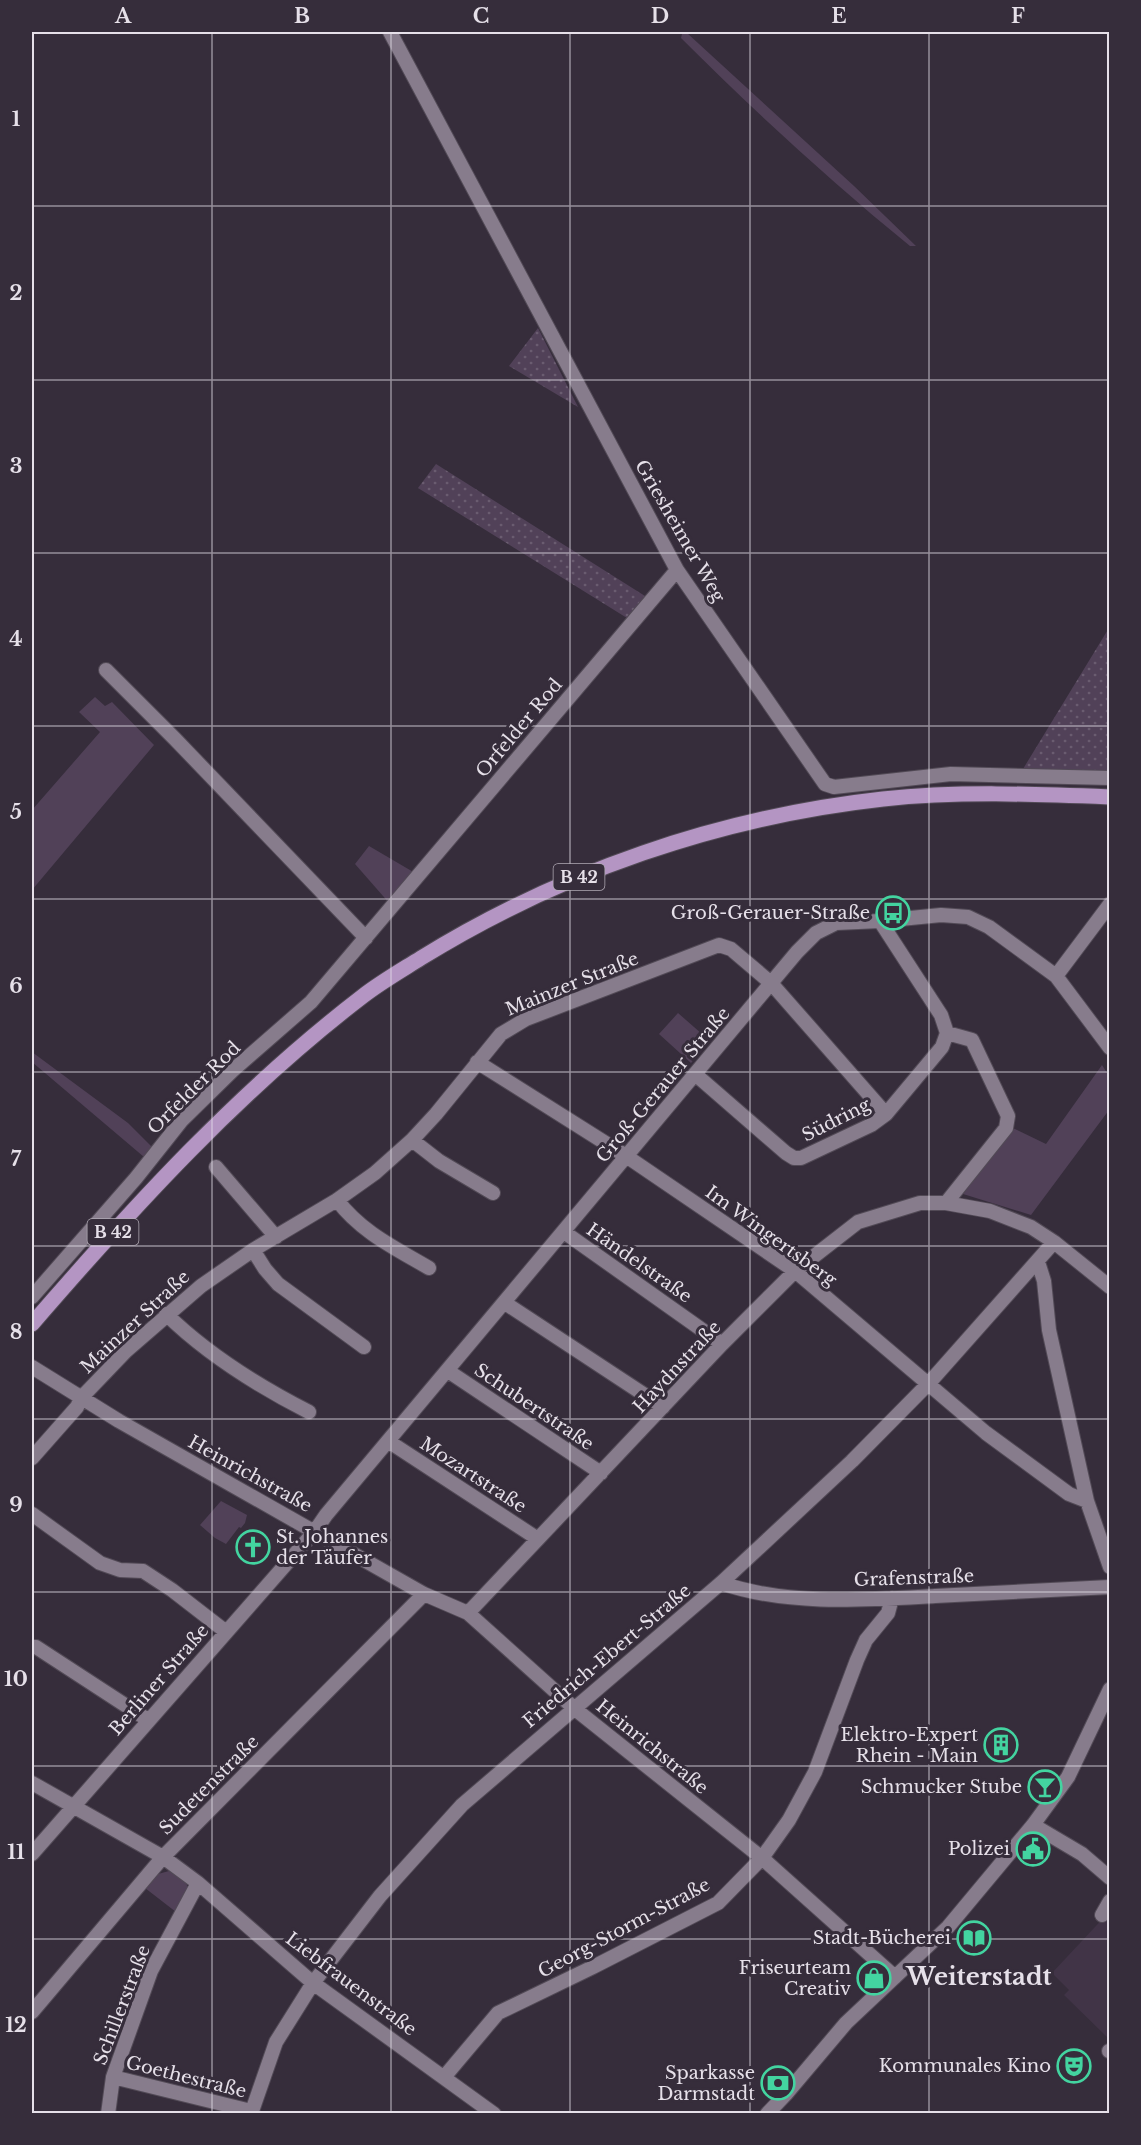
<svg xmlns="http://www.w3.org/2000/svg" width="1141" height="2145" viewBox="0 0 1141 2145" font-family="'Libre Baskerville',serif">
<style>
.built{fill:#413447}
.green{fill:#514158}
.garden{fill:url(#garden-dots)}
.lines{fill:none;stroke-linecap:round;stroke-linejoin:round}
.minor-casing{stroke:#524a56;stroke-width:16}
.major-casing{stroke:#524a56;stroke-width:17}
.minor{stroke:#877c8c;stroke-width:14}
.major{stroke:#b495c3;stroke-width:15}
.grid{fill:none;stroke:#e6e0e9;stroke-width:1.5;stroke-opacity:0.55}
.labels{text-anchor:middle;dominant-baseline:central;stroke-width:6;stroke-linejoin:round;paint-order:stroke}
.shield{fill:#362d3b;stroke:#b1aab5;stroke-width:1.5}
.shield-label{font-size:16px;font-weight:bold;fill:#e6e0e9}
.street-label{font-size:18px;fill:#e6e0e9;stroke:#362d3b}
.poi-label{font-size:18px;fill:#e6e0e9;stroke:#362d3b;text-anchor:end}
.district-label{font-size:24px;font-weight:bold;fill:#e6e0e9;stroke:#362d3b}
.neatline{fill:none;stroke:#e6e0e9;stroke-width:2}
.grid-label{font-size:20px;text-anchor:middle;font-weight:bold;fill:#e6e0e9}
</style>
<defs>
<pattern id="garden-dots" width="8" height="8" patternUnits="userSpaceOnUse" patternTransform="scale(1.5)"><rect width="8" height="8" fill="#514158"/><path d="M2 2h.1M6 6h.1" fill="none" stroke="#6a5c70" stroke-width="1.8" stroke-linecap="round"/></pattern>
</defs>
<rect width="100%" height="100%" fill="#362d3b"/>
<path class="built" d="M 1109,1912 L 1110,2034 L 1107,2037 L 1064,1995 L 1069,1990 L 1052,1973 Z"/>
<path class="green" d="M 687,33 L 854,186 L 916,246 L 910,246 C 830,181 754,111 681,38 L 682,34 Z
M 95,697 L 105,706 L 112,702 L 154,745 L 32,890 L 32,810 L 100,732 L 79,712 Z
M 369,846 L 415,873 L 390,904 L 355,864 Z
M 678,1013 L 710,1041 L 691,1063 L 659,1034 Z
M 32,1052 L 128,1123 L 152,1147 L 144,1157 L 32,1062 Z
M 1102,1065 L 1109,1076 L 1109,1110 L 1031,1215 L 963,1194 L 1013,1128 L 1046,1144 Z
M 221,1501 L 247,1515 L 245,1523 L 241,1528 L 239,1527 L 226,1544 L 215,1538 L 200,1525 Z
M 169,1871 L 185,1880 L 189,1891 L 176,1912 L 145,1888 L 158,1874 Z"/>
<path class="garden" d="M 538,328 L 578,407 L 509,366 Z
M 436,464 L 645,596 L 627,618 L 418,488 Z
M 1109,628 L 1109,771 L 1023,769 Z"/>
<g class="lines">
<g class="minor-casing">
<path id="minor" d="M 390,32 L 677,570 L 825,784 L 834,787 L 951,774 L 1110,778
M 106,670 L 175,739 L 366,938
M 1056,976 L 1110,904
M 477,1062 L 626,1156 L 795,1271 L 986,1433 L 1069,1494 L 1087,1501
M 695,1074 L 786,1153 L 794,1158 L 801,1158 L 871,1125 L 886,1114 L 942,1047 L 947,1033 L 941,1015 L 880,921
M 412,1140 L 439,1161 L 493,1193
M 216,1167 L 276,1237
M 337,1200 C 361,1232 395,1248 429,1268
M 946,1203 L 1006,1128 L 1008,1116 L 972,1040 L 947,1033
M 564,1232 L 722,1344
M 253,1250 L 265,1269 L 278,1284 L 364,1347
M 1038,1262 L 1044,1281 L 1049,1330 L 1087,1501 L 1110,1567
M 32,1297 L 136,1178 L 182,1120 L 232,1071 L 311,1002 L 677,570
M 505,1303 L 663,1407
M 166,1314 C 207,1354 258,1386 309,1412
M 32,1367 L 119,1421 L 424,1594 L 468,1613 L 575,1709 L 762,1858 L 895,1977
M 448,1371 L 601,1473
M 388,1441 L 538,1539
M 32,1458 L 77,1407 L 81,1398 L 126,1351 L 201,1286 L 253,1250 L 337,1200 L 375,1173 L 412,1140 L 436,1114 L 501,1034 L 526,1019 L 719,945 L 731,949 L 771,983 L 886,1114
M 32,1514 L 100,1563 L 120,1570 L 143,1571 L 172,1590 L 225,1631
M 721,1583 C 789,1606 864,1600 935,1596 C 993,1593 1051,1590 1110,1587
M 468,1613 L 722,1344 L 795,1271 L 858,1222 L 920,1203 L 946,1203 L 990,1211 L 1031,1227 L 1054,1242 L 1110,1287
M 32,1647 L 36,1647 L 148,1720
M 32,1783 L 163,1857 L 198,1883 L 313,1983 L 494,2114
M 1033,1825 L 1082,1854 L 1110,1878
M 32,1854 L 315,1531 L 326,1515 L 797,952 L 816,933 L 836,923 L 880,921 L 941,915 L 968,917 L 989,927 L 1056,976 L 1110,1048
M 1102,1915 L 1110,1901
M 32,2012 L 163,1857 L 424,1594
M 1109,2051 L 1110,2051
M 445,2076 L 498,2013 L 593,1967 L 718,1903 L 762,1858 L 789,1820 L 815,1772 L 857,1660 L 866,1640 L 888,1613 L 892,1598
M 113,2077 L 251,2111
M 108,2114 L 113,2077 L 151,1971 L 198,1883
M 251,2114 L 276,2042 L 313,1983 L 380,1896 L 462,1805 L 721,1583 L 852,1461 L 929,1383 L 1054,1242
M 767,2114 L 786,2094 L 846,2023 L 948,1927 L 1033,1825 L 1068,1777 L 1110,1689"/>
</g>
<g class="major-casing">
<path id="major" d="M 32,1324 C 134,1206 239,1091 363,996 C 381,982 402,970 421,958 C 560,872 720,817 883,799 C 958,791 1034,794 1110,797"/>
</g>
<use href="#minor" class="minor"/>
<use href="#major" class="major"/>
</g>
<path class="grid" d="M 212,32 L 212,2114M 391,32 L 391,2114M 570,32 L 570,2114M 750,32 L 750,2114M 929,32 L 929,2114M 32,206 L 1110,206M 32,380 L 1110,380M 32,553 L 1110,553M 32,726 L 1110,726M 32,899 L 1110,899M 32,1072 L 1110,1072M 32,1246 L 1110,1246M 32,1419 L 1110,1419M 32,1592 L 1110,1592M 32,1766 L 1110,1766M 32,1939 L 1110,1939"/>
<defs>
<g id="bus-ring" transform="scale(1.725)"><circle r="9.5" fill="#362d3b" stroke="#43d4a0" stroke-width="1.5"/><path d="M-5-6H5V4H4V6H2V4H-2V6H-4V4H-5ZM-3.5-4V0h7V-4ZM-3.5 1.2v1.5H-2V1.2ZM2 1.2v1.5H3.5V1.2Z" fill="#43d4a0"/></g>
<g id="church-ring" transform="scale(1.725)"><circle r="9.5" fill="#362d3b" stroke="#43d4a0" stroke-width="1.5"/><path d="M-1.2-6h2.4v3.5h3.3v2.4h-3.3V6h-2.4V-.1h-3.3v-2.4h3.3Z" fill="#43d4a0"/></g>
<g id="building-ring" transform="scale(1.725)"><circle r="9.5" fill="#362d3b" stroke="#43d4a0" stroke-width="1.5"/><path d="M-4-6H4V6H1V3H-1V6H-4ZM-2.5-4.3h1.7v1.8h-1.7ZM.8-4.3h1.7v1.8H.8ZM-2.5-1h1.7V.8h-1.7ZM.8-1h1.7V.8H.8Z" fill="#43d4a0"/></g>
<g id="bar-ring" transform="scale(1.725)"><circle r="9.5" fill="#362d3b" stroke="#43d4a0" stroke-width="1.5"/><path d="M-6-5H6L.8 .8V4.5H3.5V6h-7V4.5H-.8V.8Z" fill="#43d4a0"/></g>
<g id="civic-ring" transform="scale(1.725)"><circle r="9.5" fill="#362d3b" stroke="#43d4a0" stroke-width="1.5"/><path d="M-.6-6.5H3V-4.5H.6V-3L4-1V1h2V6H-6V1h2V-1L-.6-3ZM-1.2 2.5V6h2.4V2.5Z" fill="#43d4a0"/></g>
<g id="library-ring" transform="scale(1.725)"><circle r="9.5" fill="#362d3b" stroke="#43d4a0" stroke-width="1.5"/><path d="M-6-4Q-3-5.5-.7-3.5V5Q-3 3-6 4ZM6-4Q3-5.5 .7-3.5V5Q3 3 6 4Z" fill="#43d4a0"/></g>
<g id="shop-ring" transform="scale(1.725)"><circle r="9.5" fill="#362d3b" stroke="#43d4a0" stroke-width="1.5"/><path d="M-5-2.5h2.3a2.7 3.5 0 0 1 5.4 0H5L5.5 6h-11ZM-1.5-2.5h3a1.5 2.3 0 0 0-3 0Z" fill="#43d4a0"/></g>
<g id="theatre-ring" transform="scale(1.725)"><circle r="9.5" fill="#362d3b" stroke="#43d4a0" stroke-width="1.5"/><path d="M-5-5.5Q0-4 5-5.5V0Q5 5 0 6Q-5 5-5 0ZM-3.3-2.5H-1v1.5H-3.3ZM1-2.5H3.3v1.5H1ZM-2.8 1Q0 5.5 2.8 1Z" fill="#43d4a0"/></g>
<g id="bank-ring" transform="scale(1.725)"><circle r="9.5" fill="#362d3b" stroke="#43d4a0" stroke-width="1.5"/><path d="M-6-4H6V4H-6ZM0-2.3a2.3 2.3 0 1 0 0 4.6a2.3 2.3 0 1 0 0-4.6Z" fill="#43d4a0"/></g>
</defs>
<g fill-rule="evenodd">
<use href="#bus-ring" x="893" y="913"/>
<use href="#church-ring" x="253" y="1547"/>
<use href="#building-ring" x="1001" y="1745"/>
<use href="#bar-ring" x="1045" y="1787"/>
<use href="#civic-ring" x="1033" y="1849"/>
<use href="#library-ring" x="974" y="1938"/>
<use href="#shop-ring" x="874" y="1978"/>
<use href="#theatre-ring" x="1074" y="2066"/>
<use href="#bank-ring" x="778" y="2083"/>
</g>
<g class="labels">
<g class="shield">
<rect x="553.5" y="864" width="51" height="26" rx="4.5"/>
<rect x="87.5" y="1219" width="51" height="26" rx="4.5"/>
</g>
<g class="shield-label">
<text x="579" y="877">B 42</text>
<text x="113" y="1232">B 42</text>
</g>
<g class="street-label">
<text transform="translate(680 531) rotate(60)">Griesheimer Weg</text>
<text transform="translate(519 728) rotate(-50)">Orfelder Rod</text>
<text transform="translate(572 984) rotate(-22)">Mainzer Straße</text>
<text transform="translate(663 1085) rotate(-50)">Groß-Gerauer Straße</text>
<text transform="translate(194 1088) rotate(-45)">Orfelder Rod</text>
<text transform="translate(836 1120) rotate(-27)">Südring</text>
<text transform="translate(771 1236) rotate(36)">Im Wingertsberg</text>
<text transform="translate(639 1263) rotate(35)">Händelstraße</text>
<text transform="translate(135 1322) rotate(-43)">Mainzer Straße</text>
<text transform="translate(677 1367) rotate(-47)">Haydnstraße</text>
<text transform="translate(534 1407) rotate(34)">Schubertstraße</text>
<text transform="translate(250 1474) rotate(29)">Heinrichstraße</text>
<text transform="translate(473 1475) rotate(33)">Mozartstraße</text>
<text transform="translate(914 1578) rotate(-2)">Grafenstraße</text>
<text transform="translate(607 1656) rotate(-40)">Friedrich-Ebert-Straße</text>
<text transform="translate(159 1680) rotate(-49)">Berliner Straße</text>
<text transform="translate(652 1747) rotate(39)">Heinrichstraße</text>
<text transform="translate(209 1785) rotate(-45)">Sudetenstraße</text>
<text transform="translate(624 1928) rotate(-28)">Georg-Storm-Straße</text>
<text transform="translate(351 1984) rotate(37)">Liebfrauenstraße</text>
<text transform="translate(122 2005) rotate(-69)">Schillerstraße</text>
<text transform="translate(186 2077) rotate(14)">Goethestraße</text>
</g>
<g class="poi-label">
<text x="870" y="913">Groß-Gerauer-Straße</text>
<text x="276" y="1537" text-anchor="start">St. Johannes<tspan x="276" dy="21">der Täufer</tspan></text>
<text x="978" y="1735">Elektro-Expert<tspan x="978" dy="21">Rhein - Main</tspan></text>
<text x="1022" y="1787">Schmucker Stube</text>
<text x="1010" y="1849">Polizei</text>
<text x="951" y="1938">Stadt-Bücherei</text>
<text x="851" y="1968">Friseurteam<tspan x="851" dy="21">Creativ</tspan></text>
<text x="1051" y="2066">Kommunales Kino</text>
<text x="755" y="2073">Sparkasse<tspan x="755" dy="21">Darmstadt</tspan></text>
</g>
<g class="district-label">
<text x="979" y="1976">Weiterstadt</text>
</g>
</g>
<rect width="1141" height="2145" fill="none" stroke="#362d3b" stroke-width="66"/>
<rect x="33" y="33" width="1075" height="2079" class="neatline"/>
<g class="grid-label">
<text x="123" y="23">A</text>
<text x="302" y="23">B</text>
<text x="481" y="23">C</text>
<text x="660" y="23">D</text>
<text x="839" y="23">E</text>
<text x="1018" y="23">F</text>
<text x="16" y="126">1</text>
<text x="16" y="300">2</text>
<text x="16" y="473">3</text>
<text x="16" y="646">4</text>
<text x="16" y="819">5</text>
<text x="16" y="993">6</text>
<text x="16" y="1166">7</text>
<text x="16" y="1339">8</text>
<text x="16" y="1512">9</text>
<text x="16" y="1686">10</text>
<text x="16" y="1859">11</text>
<text x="16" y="2032">12</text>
</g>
</svg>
